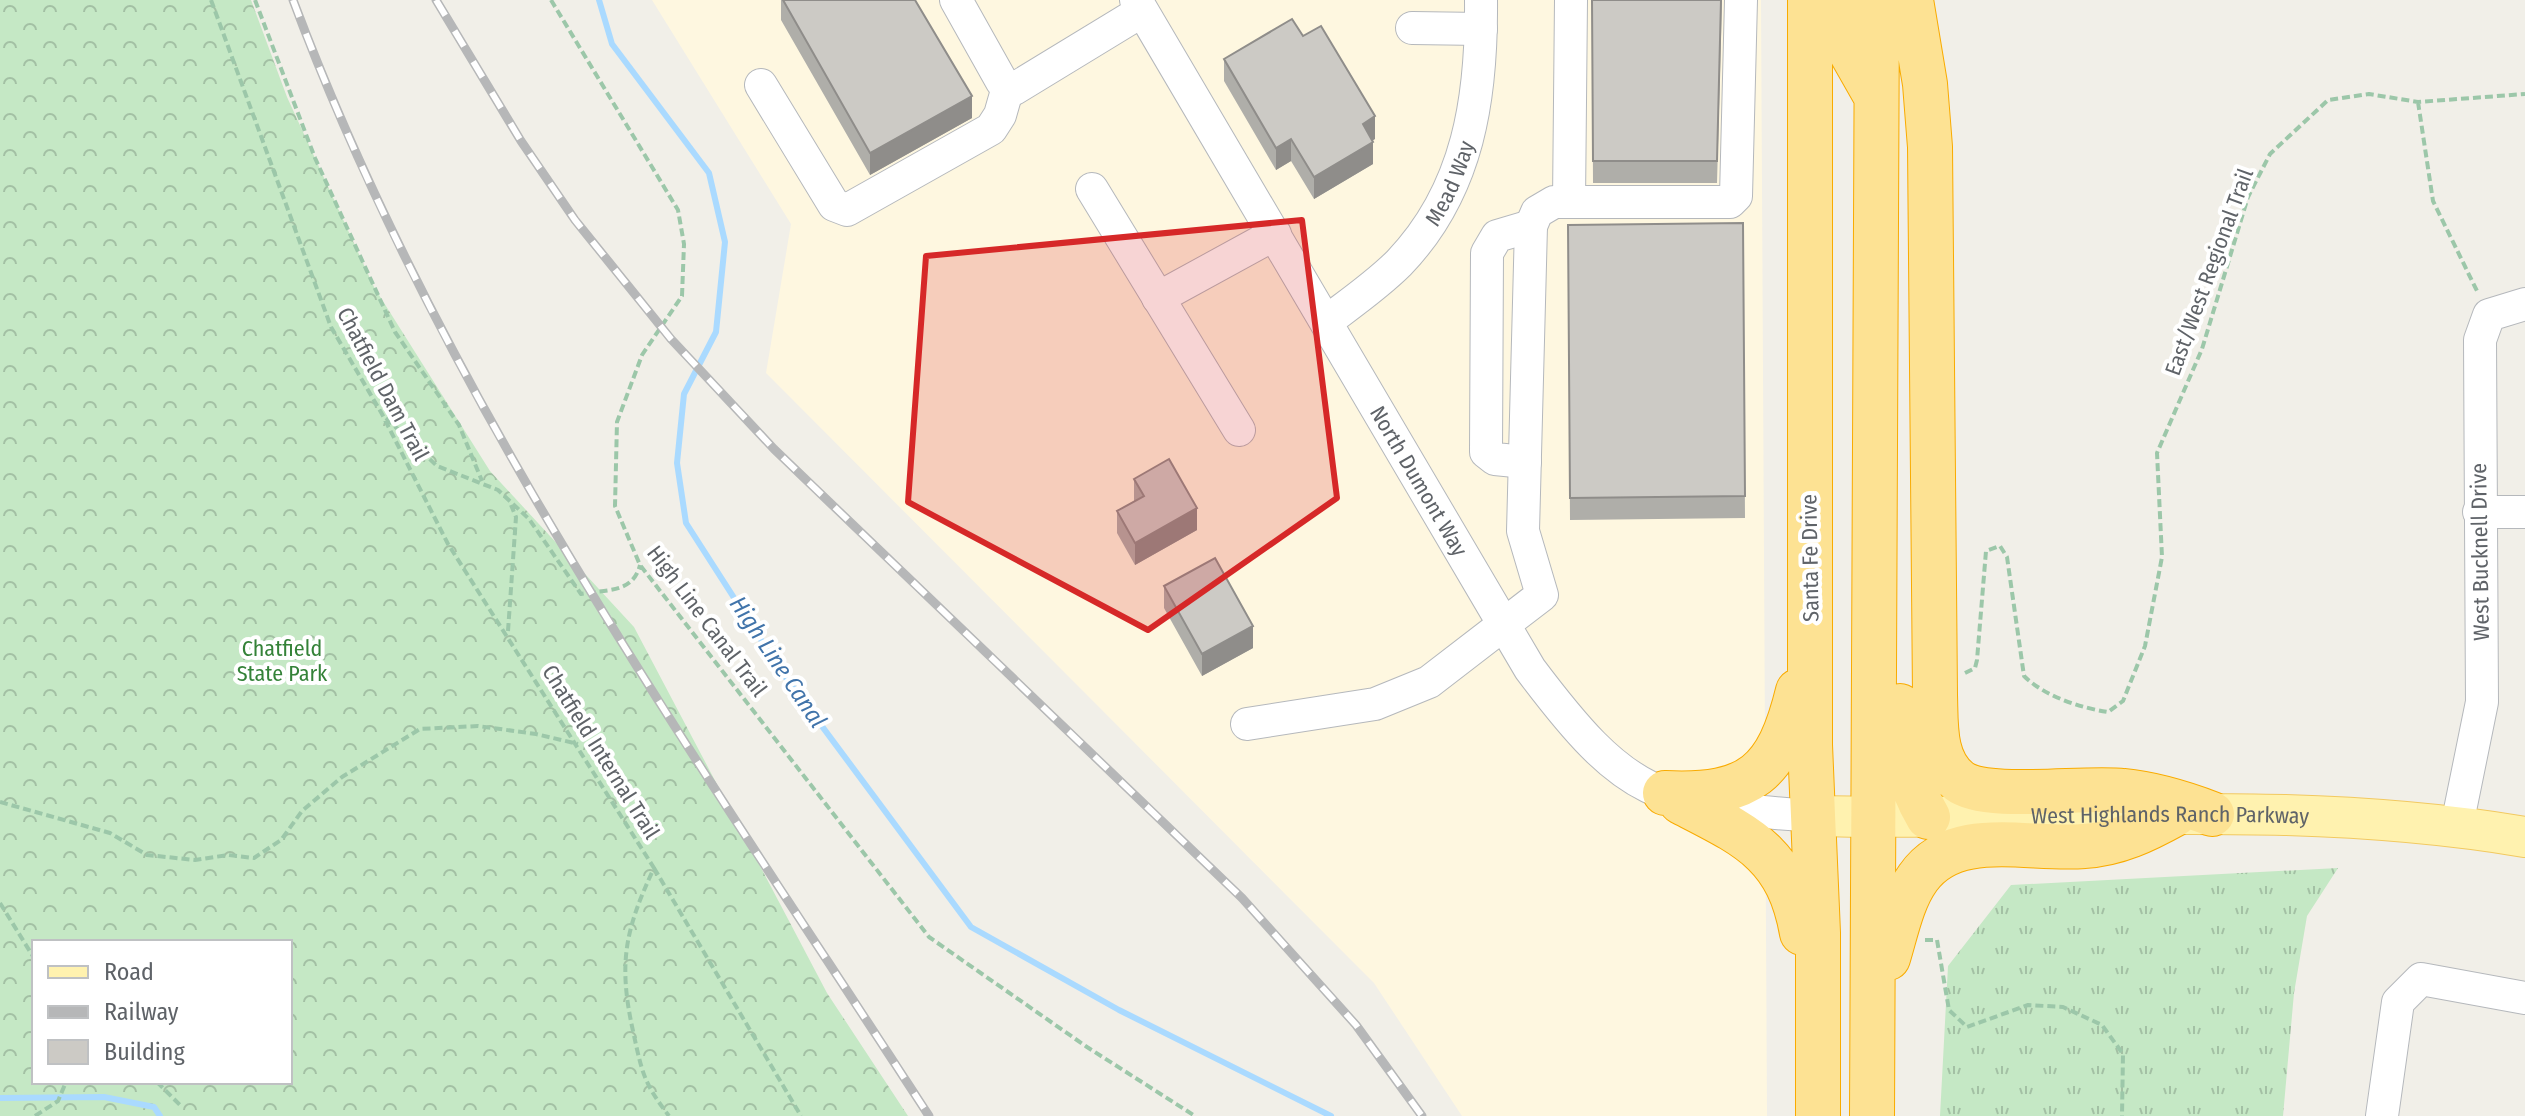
<svg xmlns="http://www.w3.org/2000/svg" width="2525" height="1116" viewBox="0 0 2525 1116" font-family="'Fira Sans Condensed',sans-serif">
<style>
.commercial{fill:#fef7e0}
.grass{fill:url(#grass-tufts)}
.forest{fill:url(#forest-crowns);fill-rule:evenodd}
.lines{fill:none;stroke-linecap:round;stroke-linejoin:round}
.stream{stroke:#aadaff;stroke-width:6}
.minor-casing{stroke:#b5b8bc;stroke-width:34}
.major-casing{stroke:#f2c960;stroke-width:42}
.highway-casing{stroke:#f9ab00;stroke-width:46}
.path{stroke:#9cc7a9;stroke-width:4;stroke-dasharray:8 4;stroke-linecap:butt}
.minor{stroke:#fff;stroke-width:32}
.major{stroke:#fff2af;stroke-width:40}
.highway{stroke:#fde293;stroke-width:44}
.rail-casing{stroke:#b6b7b8;stroke-width:9}
.rail{stroke:#fff;stroke-width:6;stroke-dasharray:18;stroke-linecap:butt}
.wall{fill:#afaea9}
.shaded-wall{fill:#8f8d8a}
.building{fill:#cccac5;stroke:#8f8d8a;stroke-width:2}
.marked{fill:#d62828;fill-opacity:0.2;stroke:#d62828;stroke-width:6;stroke-linejoin:round}
.labels{text-anchor:middle;dominant-baseline:central;stroke-width:8;stroke-linejoin:round;paint-order:stroke}
.street-label{font-size:22px;fill:#5f6368;stroke:#fff}
.park-label{font-size:22px;fill:#348238;stroke:#fff}
.water-label{font-size:24px;font-style:italic;fill:#4174aa;stroke:#fff}
</style>
<defs>
<pattern id="grass-tufts" width="24" height="20" patternUnits="userSpaceOnUse" patternTransform="scale(2)"><rect width="24" height="20" fill="#c5e8c5"/><path d="M3 7l-1-3M5 7V3M7 7l1-3M15 17l-1-3M17 17v-4M19 17l1-3" fill="none" stroke="#a3c0a4"/></pattern>
<pattern id="forest-crowns" width="20" height="18" patternUnits="userSpaceOnUse" patternTransform="scale(2)"><rect width="20" height="18" fill="#c5e8c5"/><path d="M2 6a3 3 0 1 1 6 0M12 15a3 3 0 1 1 6 0" fill="none" stroke="#a3c0a4"/></pattern>
</defs>
<rect width="100%" height="100%" fill="#f1efe8"/>
<path class="commercial" d="M 652,0 L 1761,0 L 1767,1116 L 1462,1116 L 1374,983 L 766,373 L 791,224 Z"/>
<path class="grass" d="M 2338,868 L 2307,916 L 2294,993 L 2283,1116 L 1940,1116 L 1948,966 L 2011,885 Z"/>
<path class="forest" d="M 0,0 L 251,0 L 287,97 L 374,287 L 490,471 L 634,627 L 827,993 L 908,1116 L 0,1116 ZM 290,942 L 290,1082 L 34,1082 L 34,942 Z"/>
<g class="lines">
<path class="stream" d="M 599,0 L 612,44 L 709,173 L 725,242 L 716,332 L 684,394 L 677,463 L 686,523 L 781,671 L 971,927 L 1119,1010 L 1331,1116
M 0,1098 L 104,1097 L 154,1107 L 160,1116"/>
<g class="minor-casing">
<g id="minor">
<path d="M 956,0 L 1002,82 L 1014,89 L 1142,11"/>
<path id="s1" d="M 1136,0 L 1530,669 C 1627,798 1655,805 1814,816"/>
<path d="M 1412,28 L 1481,29"/>
<path d="M 761,85 L 834,205 L 847,210 L 991,129 L 1000,115 L 1008,87"/>
<path d="M 1092,189 L 1239,430"/>
<path d="M 1569,202 L 1571,0"/>
<path d="M 1158,298 L 1275,234"/>
<path id="s2" d="M 1327,321 C 1351,303 1377,285 1399,263 C 1469,190 1482,97 1481,0"/>
<path d="M 1525,462 L 1495,459 L 1486,452 L 1487,253 L 1497,236 L 1531,226"/>
<path d="M 2479,512 L 2525,512"/>
<path d="M 1247,724 L 1375,704 L 1429,682 L 1542,595 L 1523,531 L 1531,226 L 1537,212 L 1554,202 L 1730,202 L 1736,196 L 1741,0"/>
<path d="M 2457,825 L 2482,702 L 2480,340 L 2489,315 L 2525,304"/>
<path d="M 2382,1116 L 2398,1002 L 2421,979 L 2525,998"/>
</g>
</g>
<g class="major-casing">
<g id="major">
<path id="s3" d="M 1814,816 C 2051,822 2289,797 2525,837"/>
</g>
</g>
<g class="highway-casing">
<path id="highway" d="M 1810,0 L 1810,745 L 1818,933 L 1818,1116
M 1837,0 L 1845,42 L 1874,93
M 1911,0 L 1925,84 L 1930,147 L 1935,695 C 1936,724 1933,761 1959,781 C 1986,802 2086,786 2123,791 C 2155,794 2183,803 2212,814
M 1900,706 C 1900,745 1908,784 1928,817
M 1665,793 C 1751,797 1778,773 1798,691
M 1681,802 C 1747,836 1788,853 1802,933
M 1888,958 C 1896,932 1902,900 1918,878 C 1954,826 2030,851 2084,846 C 2118,844 2146,830 2175,814
M 1872,1116 L 1877,0"/>
</g>
<path class="path" d="M 211,0 L 331,327 L 382,414 L 448,544 L 654,868 C 625,930 618,963 633,1031 C 642,1072 643,1082 669,1116
M 255,0 L 315,158 L 395,332 L 459,425 L 482,481
M 551,0 L 678,210 L 684,244 L 682,296 L 642,355 L 617,422 L 615,506 L 640,565 L 929,937 L 1087,1047 L 1195,1116
M 2418,102 L 2433,201 L 2477,291
M 386,418 L 437,466 L 498,490 L 529,519 L 581,594 C 605,589 633,594 640,565
M 508,631 L 516,517 L 511,505
M 1965,673 L 1975,668 L 1977,660 L 1986,551 L 2000,546 L 2007,557 L 2024,676 C 2044,696 2081,708 2108,712 L 2123,701 L 2145,646 L 2162,557 L 2157,453 L 2202,349 L 2248,197 L 2270,154 L 2328,100 L 2369,94 L 2418,102 L 2525,94
M 0,802 L 110,833 L 147,855 L 195,860 L 228,855 L 254,858 L 281,840 L 302,811 L 342,777 L 420,729 L 478,726 L 536,734 L 578,744
M 654,868 L 801,1116
M 0,903 L 34,958
M 1925,940 L 1937,940 L 1949,1010 L 1967,1027 L 2028,1005 L 2063,1007 L 2102,1025 L 2123,1054 L 2122,1116
M 157,1082 L 181,1106
M 35,1116 L 58,1101 L 66,1082"/>
<use href="#minor" class="minor"/>
<use href="#major" class="major"/>
<use href="#highway" class="highway"/>
<g class="rail-casing">
<path id="rail" d="M 293,0 C 444,403 696,757 929,1116
M 436,0 L 521,141 L 575,220 L 671,339 L 774,449 L 1242,898 L 1356,1025 L 1422,1116"/>
</g>
<use href="#rail" class="rail"/>
</g>
<path class="wall" d="M 781,0 L 915,0 L 972,118 L 870,175 L 781,20 Z
M 1592,0 L 1722,0 L 1717,183 L 1593,183 Z
M 1303,36 L 1375,139 L 1372,140 L 1373,164 L 1314,199 L 1291,161 L 1276,170 L 1224,81 L 1224,59 Z
M 1743,223 L 1745,518 L 1570,520 L 1568,225 Z
M 1134,479 L 1197,530 L 1135,565 L 1117,533 L 1117,511 L 1134,501 Z
M 1164,586 L 1253,648 L 1202,676 L 1164,608 Z"/>
<path class="shaded-wall" d="M 972,96 L 972,118 L 870,175 L 870,153 Z
M 1375,116 L 1375,139 L 1363,146 L 1363,124 Z
M 1291,139 L 1291,161 L 1276,170 L 1276,148 Z
M 1373,142 L 1373,164 L 1314,199 L 1314,177 Z
M 1197,508 L 1197,530 L 1135,565 L 1135,543 Z
M 1253,626 L 1253,648 L 1202,676 L 1202,654 Z"/>
<path class="building" d="M 783,0 L 915,0 L 972,96 L 870,153 Z
M 1592,0 L 1721,0 L 1717,161 L 1593,161 Z
M 1292,19 L 1303,36 L 1321,26 L 1375,116 L 1363,124 L 1373,142 L 1314,177 L 1291,139 L 1276,148 L 1224,59 Z
M 1743,223 L 1745,496 L 1570,498 L 1568,225 Z
M 1169,459 L 1197,508 L 1135,543 L 1117,511 L 1144,496 L 1134,479 Z
M 1215,558 L 1253,626 L 1202,654 L 1164,586 Z"/>
<path class="marked" d="M 1302,220 L 1337,498 L 1148,630 L 908,502 L 926,256 Z"/>
<g class="labels">
<g class="street-label">
<text stroke="none"><textPath href="#s2" startOffset="188">Mead Way</textPath></text>
<text transform="translate(2209 272) rotate(-70)">East/West Regional Trail</text>
<text transform="translate(383 384) rotate(62)">Chatfield Dam Trail</text>
<text stroke="none"><textPath href="#s1" startOffset="558">North Dumont Way</textPath></text>
<text transform="translate(2480 552) rotate(-91)">West Bucknell Drive</text>
<text transform="translate(1810 558) rotate(-91)">Santa Fe Drive</text>
<text transform="translate(707 621) rotate(53)">High Line Canal Trail</text>
<text transform="translate(601 752) rotate(58)">Chatfield Internal Trail</text>
<text stroke="none"><textPath href="#s3" startOffset="356">West Highlands Ranch Parkway</textPath></text>
</g>
<g class="park-label">
<text x="282" y="648">Chatfield<tspan x="282" dy="25">State Park</tspan></text>
</g>
<g class="water-label">
<text transform="translate(778 662) rotate(56)">High Line Canal</text>
</g>
</g>
<rect x="32" y="940" width="260" height="144" fill="#ffffff" stroke="#bfc1c3" stroke-width="2"/>
<rect x="48" y="966" width="40" height="12" fill="#fff2af" stroke="#bfc1c3" stroke-width="2"/>
<text x="104" y="980" font-size="24" fill="#5f6368">Road</text>
<rect x="48" y="1006" width="40" height="12" fill="#b6b7b8" stroke="#bfc1c3" stroke-width="2"/>
<text x="104" y="1020" font-size="24" fill="#5f6368">Railway</text>
<rect x="48" y="1040" width="40" height="24" fill="#cccac5" stroke="#bfc1c3" stroke-width="2"/>
<text x="104" y="1060" font-size="24" fill="#5f6368">Building</text>
</svg>
